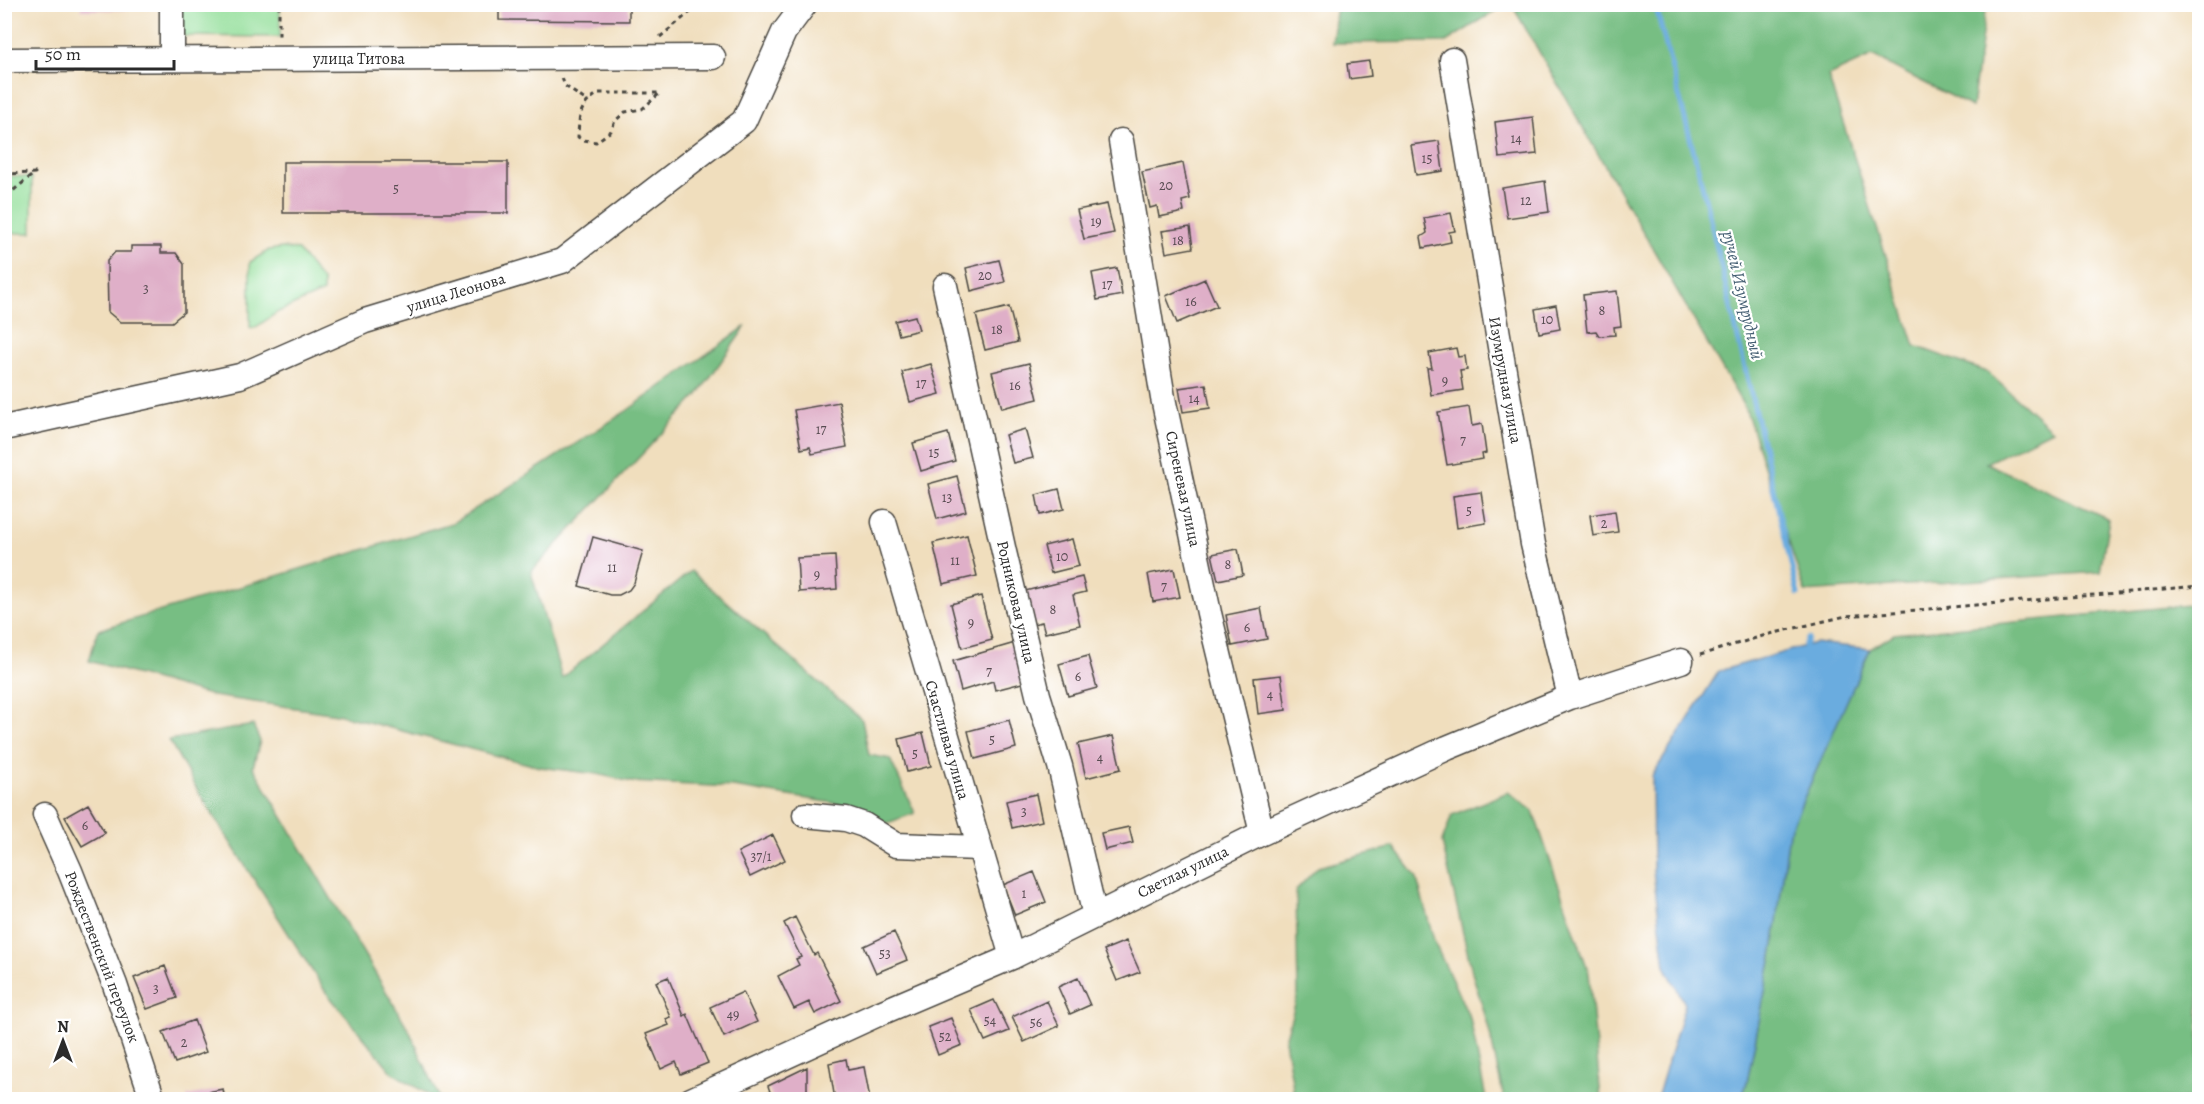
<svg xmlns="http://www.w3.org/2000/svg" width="2204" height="1104" viewBox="0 0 2204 1104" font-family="Alegreya,serif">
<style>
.green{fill:#94df9b;stroke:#608563;stroke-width:1.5}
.forest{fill:#77be83;stroke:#517457;stroke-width:1.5}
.water{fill:#6bacdf;stroke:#4b6c85;stroke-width:1.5}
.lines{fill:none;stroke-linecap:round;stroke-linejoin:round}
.stream{stroke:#6bacdf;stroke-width:5}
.building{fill:#dfafc8}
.minor-casing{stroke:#494641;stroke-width:27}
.path{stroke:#494641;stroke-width:3;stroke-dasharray:4.5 4.5;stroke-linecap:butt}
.minor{stroke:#fff;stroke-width:24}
.labels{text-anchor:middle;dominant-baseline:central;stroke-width:4.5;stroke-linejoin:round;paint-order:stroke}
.number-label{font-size:14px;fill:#584c52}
.street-label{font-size:16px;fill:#2b2b2b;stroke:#fff}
.water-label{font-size:18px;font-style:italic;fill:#455f73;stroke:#fff}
</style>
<rect width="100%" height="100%" fill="#fff"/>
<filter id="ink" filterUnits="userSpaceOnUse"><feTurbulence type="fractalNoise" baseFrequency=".0167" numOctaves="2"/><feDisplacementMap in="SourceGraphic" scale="12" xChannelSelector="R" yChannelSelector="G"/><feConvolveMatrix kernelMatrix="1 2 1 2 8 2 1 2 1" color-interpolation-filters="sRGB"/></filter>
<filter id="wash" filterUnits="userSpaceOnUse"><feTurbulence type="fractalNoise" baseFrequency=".008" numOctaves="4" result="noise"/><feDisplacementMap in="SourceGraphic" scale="24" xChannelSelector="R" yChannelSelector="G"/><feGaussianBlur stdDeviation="1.35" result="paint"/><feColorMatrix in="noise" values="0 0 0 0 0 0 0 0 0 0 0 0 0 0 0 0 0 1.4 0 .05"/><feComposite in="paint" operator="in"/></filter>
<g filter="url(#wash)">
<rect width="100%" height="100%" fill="#f0debd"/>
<path class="green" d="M 172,5 L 280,5 L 280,37 L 176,36 Z
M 5,176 L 32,177 L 32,233 L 5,233 Z
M 283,248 L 298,250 L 323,282 L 323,292 L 278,312 L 256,327 L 250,328 L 250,262 L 269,250 Z"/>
<path class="forest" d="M 1337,5 L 1337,4 L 1505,5 L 1446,42 L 1332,43 Z
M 1512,5 L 1986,5 L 1972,107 L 1872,56 L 1828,76 L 1915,346 L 1987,372 L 2052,430 L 1986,463 L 2109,519 L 2100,572 L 1805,592 L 1746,410 Z
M 746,326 L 697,396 L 531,572 L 562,678 L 691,571 L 862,720 L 869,755 L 890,759 L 915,813 L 882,825 L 840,804 L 733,787 L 631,782 L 597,774 L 540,767 L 337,714 L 213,696 L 89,661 L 98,630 L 455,522 L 625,412 Z
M 2199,604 L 2199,1099 L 1741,1100 L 1747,1082 L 1773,951 L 1789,832 L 1870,649 L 1894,634 Z
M 253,725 L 260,741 L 253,767 L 409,1030 L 440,1099 L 436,1099 L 393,1073 L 325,991 L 202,798 L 169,740 Z
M 1508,792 L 1533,811 L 1589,973 L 1601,1099 L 1504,1099 L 1488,1025 L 1472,972 L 1442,842 L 1452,815 Z
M 1394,847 L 1416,876 L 1435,944 L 1470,1018 L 1486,1099 L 1295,1099 L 1285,1040 L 1298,994 L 1296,890 L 1318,867 Z"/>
<path class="water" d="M 1815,643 L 1870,649 L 1789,832 L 1773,951 L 1747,1082 L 1741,1099 L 1660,1099 L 1658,1095 L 1685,1004 L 1665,966 L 1653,871 L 1652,776 L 1719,671 Z"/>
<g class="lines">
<path class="stream" d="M 1655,4 L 1699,172 L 1798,594
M 1805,645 L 1808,639"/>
</g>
<g id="blocks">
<path class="building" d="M 81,4 L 127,4 L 127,10 L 81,10 Z
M 499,4 L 629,4 L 629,21 L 499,20 Z
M 1075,4 L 1097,4 L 1098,6 L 1076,10 Z
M 1369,61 L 1371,76 L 1349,79 L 1347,64 Z
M 1533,117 L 1537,154 L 1499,158 L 1495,122 Z
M 1439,141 L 1443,171 L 1416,175 L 1411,145 Z
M 283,162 L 508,162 L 508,213 L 283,213 Z
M 1183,163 L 1190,199 L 1182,201 L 1184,212 L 1159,217 L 1157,206 L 1150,208 L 1142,172 Z
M 1545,181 L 1549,212 L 1507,218 L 1502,188 Z
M 1107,204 L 1114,233 L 1084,239 L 1077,210 Z
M 1451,213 L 1455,231 L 1449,232 L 1451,242 L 1423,248 L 1421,237 L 1427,233 L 1424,218 Z
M 1190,227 L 1193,248 L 1166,253 L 1162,231 Z
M 131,246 L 161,246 L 161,253 L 176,253 L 184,264 L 184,312 L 172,322 L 120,322 L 108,312 L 107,261 L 115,252 L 131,252 Z
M 999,260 L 1005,282 L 971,291 L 966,268 Z
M 1117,268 L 1122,295 L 1097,300 L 1092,273 Z
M 1205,279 L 1217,306 L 1177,323 L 1166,296 Z
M 1617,291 L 1621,326 L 1614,327 L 1615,335 L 1599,336 L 1596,331 L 1587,332 L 1583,295 Z
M 1556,305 L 1560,329 L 1539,333 L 1535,309 Z
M 1009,307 L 1018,342 L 985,350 L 976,315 Z
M 915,316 L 919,330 L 899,335 L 895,321 Z
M 1456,348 L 1458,357 L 1465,356 L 1467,370 L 1460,371 L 1463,390 L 1431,395 L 1427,368 L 1432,368 L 1429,353 Z
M 1029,363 L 1038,399 L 1002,408 L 992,372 Z
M 931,364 L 940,394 L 910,402 L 902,372 Z
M 1206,384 L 1210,408 L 1183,412 L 1179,388 Z
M 839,402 L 847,447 L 812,454 L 810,447 L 801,449 L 794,410 Z
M 1469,407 L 1472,426 L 1482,424 L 1486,453 L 1482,454 L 1483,459 L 1447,465 L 1438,412 Z
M 1025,429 L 1033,458 L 1013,463 L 1005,435 Z
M 948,433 L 955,461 L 921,471 L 913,443 Z
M 957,476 L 966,511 L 937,519 L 928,484 Z
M 1059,489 L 1064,509 L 1040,515 L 1036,495 Z
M 1481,492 L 1486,523 L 1457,528 L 1453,496 Z
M 1615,511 L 1618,532 L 1593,536 L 1590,515 Z
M 967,535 L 977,576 L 943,584 L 933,543 Z
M 593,537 L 643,551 L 634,583 L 629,590 L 619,595 L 610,595 L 579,586 Z
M 1072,539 L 1079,566 L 1051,573 L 1044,546 Z
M 1238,549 L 1243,575 L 1218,580 L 1212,554 Z
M 835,556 L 837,589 L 799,592 L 797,558 Z
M 1174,569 L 1180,597 L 1153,602 L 1148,574 Z
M 1082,577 L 1086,592 L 1073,595 L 1080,625 L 1045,633 L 1042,622 L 1033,624 L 1025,591 Z
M 981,596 L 992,640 L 962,648 L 951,604 Z
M 1261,608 L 1267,639 L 1232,646 L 1226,615 Z
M 1015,643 L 1026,682 L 995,690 L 993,681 L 961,691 L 953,661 Z
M 1088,656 L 1097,688 L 1068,696 L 1059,664 Z
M 1281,675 L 1286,710 L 1258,714 L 1254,678 Z
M 1009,720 L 1016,748 L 975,759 L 968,731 Z
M 923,733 L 931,766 L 907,772 L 899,739 Z
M 1113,736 L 1121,769 L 1086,778 L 1078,744 Z
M 1036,794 L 1042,821 L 1012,828 L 1006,801 Z
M 88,804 L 105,833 L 82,846 L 65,817 Z
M 1129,827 L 1133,843 L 1105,850 L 1101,833 Z
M 773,835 L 785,860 L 750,877 L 738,852 Z
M 1034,872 L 1046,902 L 1015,915 L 1003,885 Z
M 795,917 L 814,955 L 817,953 L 841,1001 L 815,1014 L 809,1002 L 794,1009 L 778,976 L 799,965 L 796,959 L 801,957 L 784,923 Z
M 894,932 L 907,960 L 876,973 L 864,946 Z
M 1126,941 L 1140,972 L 1117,981 L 1104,950 Z
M 165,966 L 177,998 L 147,1009 L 134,978 Z
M 668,977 L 684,1016 L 687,1014 L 708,1063 L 681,1074 L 676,1062 L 661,1069 L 646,1034 L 669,1025 L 666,1019 L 671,1017 L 656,982 Z
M 1078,978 L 1090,1005 L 1070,1014 L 1058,987 Z
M 743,992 L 757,1022 L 724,1037 L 710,1007 Z
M 994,1000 L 1009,1031 L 985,1041 L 971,1010 Z
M 1047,1001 L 1059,1026 L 1024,1042 L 1012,1017 Z
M 951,1018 L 962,1045 L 938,1055 L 928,1027 Z
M 194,1020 L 206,1052 L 175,1063 L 163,1032 Z
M 846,1059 L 848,1070 L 864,1067 L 870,1099 L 835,1100 L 829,1063 Z
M 807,1067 L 807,1100 L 773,1100 L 768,1086 Z
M 223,1089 L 225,1100 L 188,1100 L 187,1096 Z"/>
</g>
</g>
<g filter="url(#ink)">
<use href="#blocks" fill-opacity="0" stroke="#494641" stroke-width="1.5"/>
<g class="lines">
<g class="minor-casing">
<path id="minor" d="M 172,4 L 172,59
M 4,60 L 713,57
M 1452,60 L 1533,544 L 1570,697
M 1121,141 L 1163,398 L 1209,613 L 1262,833
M 945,286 L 1004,552 L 1038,695 L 1060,766 L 1095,916
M 4,428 L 240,376 L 365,321 L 562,261 L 744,121 L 784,32 L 805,4
M 884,522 L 1012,957
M 45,815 L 70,871 L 115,985 L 153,1100
M 805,815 L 846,819 L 864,825 L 896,845 L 979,848
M 691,1100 L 878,1014 L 1012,957 L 1262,833 L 1447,748 L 1570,697 L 1681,661"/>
</g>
<path class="path" d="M 279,4 L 279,39
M 660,37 L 700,4
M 562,78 L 565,86 L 588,102
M 599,93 L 660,93 L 642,109 L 625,112 L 615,121 L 611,131 L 596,142 L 583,140 L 578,137 C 579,116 579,105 599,93 Z
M 4,174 L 35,173 L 4,198
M 1700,655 L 1766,635 L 1846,616 L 2200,586"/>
<use href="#minor" class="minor"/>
</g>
</g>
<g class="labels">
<g class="number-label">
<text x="1516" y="138">14</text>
<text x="1427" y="158">15</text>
<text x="1166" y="185">20</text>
<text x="396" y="188">5</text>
<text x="1526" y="200">12</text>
<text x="1096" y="221">19</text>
<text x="1178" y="240">18</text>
<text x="985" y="275">20</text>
<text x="1107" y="284">17</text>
<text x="146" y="288">3</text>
<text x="1191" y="301">16</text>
<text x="1602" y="310">8</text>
<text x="1547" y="319">10</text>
<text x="997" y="329">18</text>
<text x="1445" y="380">9</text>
<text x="921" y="383">17</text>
<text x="1015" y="385">16</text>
<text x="1194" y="398">14</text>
<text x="821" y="429">17</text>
<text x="1463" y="440">7</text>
<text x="934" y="452">15</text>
<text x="947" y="497">13</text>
<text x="1469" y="510">5</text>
<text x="1604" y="523">2</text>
<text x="1062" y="556">10</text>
<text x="955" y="560">11</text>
<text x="1228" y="564">8</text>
<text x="612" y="567">11</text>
<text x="817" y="574">9</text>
<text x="1164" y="586">7</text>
<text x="1053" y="609">8</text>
<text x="971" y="622">9</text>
<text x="1247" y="627">6</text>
<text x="989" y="671">7</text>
<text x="1078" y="676">6</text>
<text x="1270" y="694">4</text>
<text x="992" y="739">5</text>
<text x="915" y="753">5</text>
<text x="1100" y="757">4</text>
<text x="1024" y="811">3</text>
<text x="85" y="825">6</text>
<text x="761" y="856">37/1</text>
<text x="1024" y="893">1</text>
<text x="885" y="953">53</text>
<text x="156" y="988">3</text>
<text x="733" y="1014">49</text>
<text x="990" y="1020">54</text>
<text x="1036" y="1022">56</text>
<text x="945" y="1036">52</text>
<text x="184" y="1042">2</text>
</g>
<g class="street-label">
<text x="359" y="59">улица Титова</text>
<text transform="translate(456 293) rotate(-17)">улица Леонова</text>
<text transform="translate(1505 380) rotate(80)">Изумрудная улица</text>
<text transform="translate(1183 489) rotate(78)">Сиреневая улица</text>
<text transform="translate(1016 602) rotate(77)">Родниковая улица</text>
<text transform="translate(947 740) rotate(74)">Счастливая улица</text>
<text transform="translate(1183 872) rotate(-26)">Светлая улица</text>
<text transform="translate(102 957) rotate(69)">Рождественский переулок</text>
</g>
<g class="water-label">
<text transform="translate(1743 295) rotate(77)">ручей Изумрудный</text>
</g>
</g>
<rect width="2204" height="1104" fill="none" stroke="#fff" stroke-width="24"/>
<g transform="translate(63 1041)" stroke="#ffffff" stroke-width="4.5" paint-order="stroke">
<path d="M0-4.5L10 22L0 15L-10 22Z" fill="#2b2b2b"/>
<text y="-9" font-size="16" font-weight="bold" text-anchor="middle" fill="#2b2b2b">N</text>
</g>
<path d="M36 60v9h138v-9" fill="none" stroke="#2b2b2b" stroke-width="3"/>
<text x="45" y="60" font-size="18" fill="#2b2b2b" stroke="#ffffff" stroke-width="4.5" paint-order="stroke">50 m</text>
</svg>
